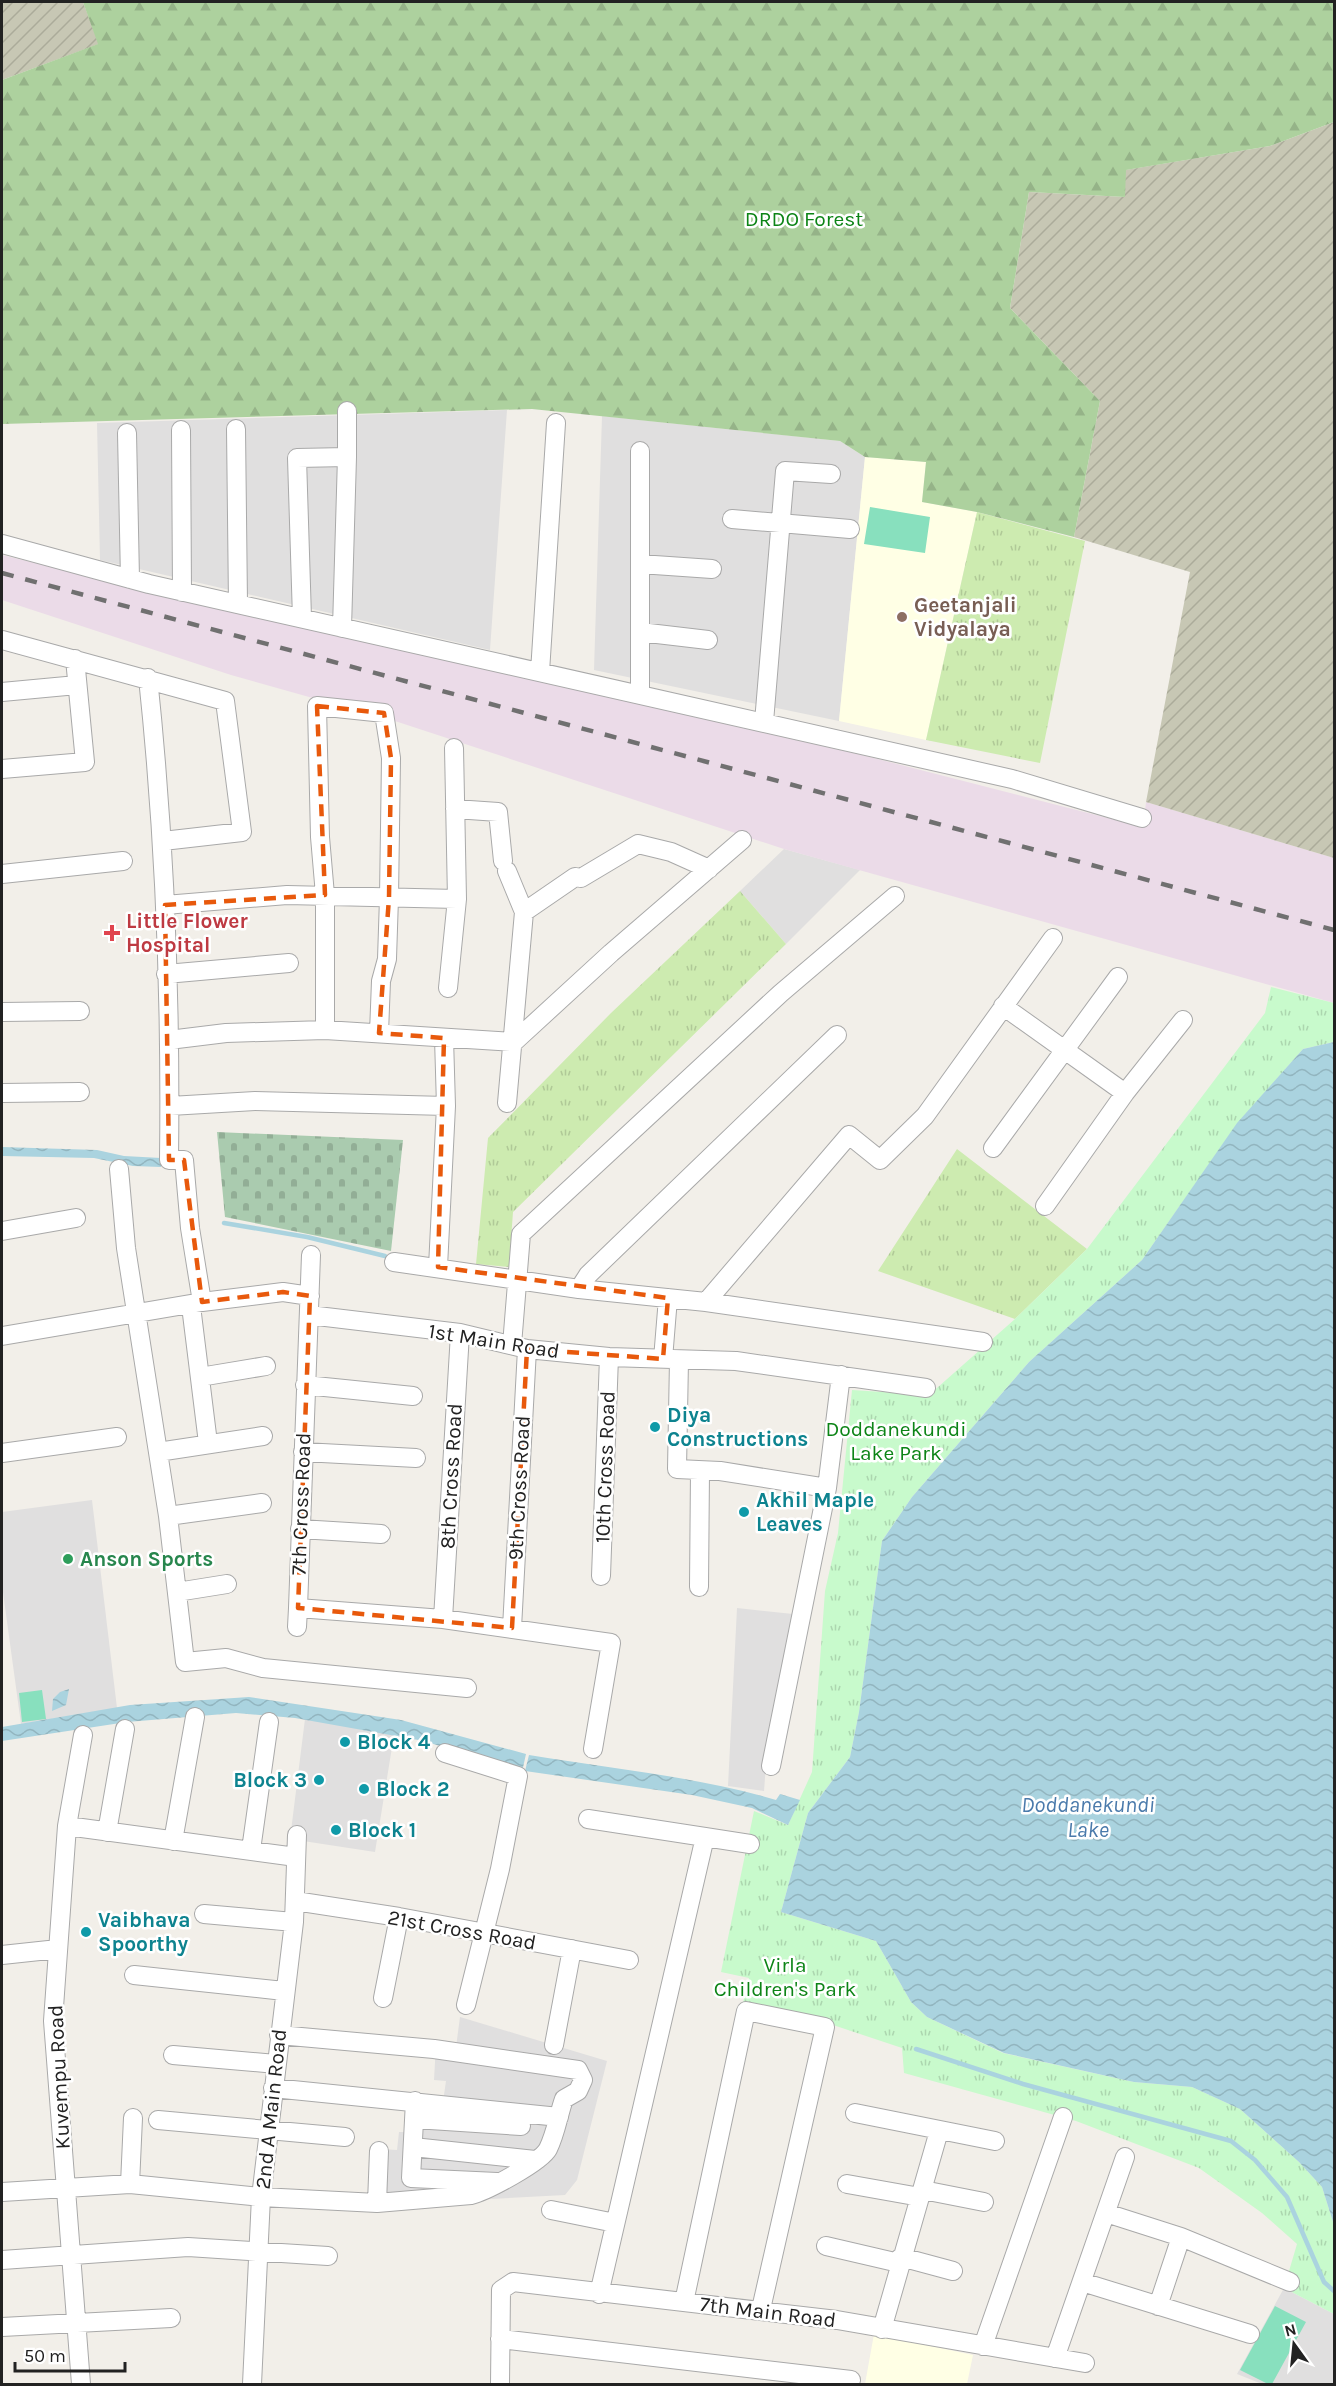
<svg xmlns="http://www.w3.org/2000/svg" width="1336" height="2386" viewBox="0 0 1336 2386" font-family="Karla,sans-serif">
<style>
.residential{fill:#e0dfdf}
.education{fill:#ffffe5}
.railway{fill:#ebdbe8}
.construction{fill:url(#construction-furrows)}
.grass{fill:url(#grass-tufts)}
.forest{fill:url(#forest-firs)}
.cemetery{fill:url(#cemetery-stones)}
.park{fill:url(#park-tufts)}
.pitch{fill:#88e0be}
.water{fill:url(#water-waves)}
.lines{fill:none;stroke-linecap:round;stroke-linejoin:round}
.stream{stroke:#aad3df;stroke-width:4.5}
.street-casing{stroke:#a9a9a9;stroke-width:20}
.street{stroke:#fff;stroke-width:18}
.rail{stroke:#707070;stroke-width:4.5;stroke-dasharray:12 12;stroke-linecap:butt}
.marked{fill:none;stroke:#e8590c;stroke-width:4.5;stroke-dasharray:12 8;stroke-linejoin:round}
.education-dot{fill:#8d6e63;stroke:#fff;stroke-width:2}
.health-dot{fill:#e0444e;stroke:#fff;stroke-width:2}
.culture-dot{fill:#0f9aa8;stroke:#fff;stroke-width:2}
.leisure-dot{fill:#2e9e5b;stroke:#fff;stroke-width:2}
.labels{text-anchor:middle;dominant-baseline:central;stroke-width:5;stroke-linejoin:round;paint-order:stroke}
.park-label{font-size:21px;fill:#0c8416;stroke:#fff}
.education-label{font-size:21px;font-weight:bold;fill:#785e54;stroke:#fff;text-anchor:start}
.health-label{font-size:21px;font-weight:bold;fill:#be3a42;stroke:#fff;text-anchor:start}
.street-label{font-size:21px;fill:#222;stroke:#fff}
.culture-label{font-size:21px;font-weight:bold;fill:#0d838f;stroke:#fff;text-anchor:start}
.leisure-label{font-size:21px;font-weight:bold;fill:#27864d;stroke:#fff;text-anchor:start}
.water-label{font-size:22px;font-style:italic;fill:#4a7aab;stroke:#fff}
</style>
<defs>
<pattern id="construction-furrows" width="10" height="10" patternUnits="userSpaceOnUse" patternTransform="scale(1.5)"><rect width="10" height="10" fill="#c7c7b4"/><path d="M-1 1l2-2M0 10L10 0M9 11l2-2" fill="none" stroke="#abab9a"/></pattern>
<pattern id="grass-tufts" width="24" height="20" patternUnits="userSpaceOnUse" patternTransform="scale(1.5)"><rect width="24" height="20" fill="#cdebb0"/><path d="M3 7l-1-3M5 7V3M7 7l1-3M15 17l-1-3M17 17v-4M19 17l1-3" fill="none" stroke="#b0c997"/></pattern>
<pattern id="forest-firs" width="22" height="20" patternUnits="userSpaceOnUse" patternTransform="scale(1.5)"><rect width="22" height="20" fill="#add19e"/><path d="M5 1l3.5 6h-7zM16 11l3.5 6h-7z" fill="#95b388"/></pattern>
<pattern id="cemetery-stones" width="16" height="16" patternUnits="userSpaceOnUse" patternTransform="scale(1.5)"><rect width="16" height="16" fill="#aacbaf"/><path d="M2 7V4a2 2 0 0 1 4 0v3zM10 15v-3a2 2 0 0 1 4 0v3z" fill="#92ae96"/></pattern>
<pattern id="park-tufts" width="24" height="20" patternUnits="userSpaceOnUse" patternTransform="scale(1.5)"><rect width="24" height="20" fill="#c8facc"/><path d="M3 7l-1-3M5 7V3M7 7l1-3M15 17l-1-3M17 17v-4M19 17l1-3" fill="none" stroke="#acd6af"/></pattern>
<pattern id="water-waves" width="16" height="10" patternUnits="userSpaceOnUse" patternTransform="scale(1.5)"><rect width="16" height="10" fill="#aad3df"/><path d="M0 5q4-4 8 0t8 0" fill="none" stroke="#92b5bf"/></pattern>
</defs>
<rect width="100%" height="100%" fill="#f2efe9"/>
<path class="residential" d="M 507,410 L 490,650 L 100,560 L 97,423 Z
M 602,416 L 840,441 L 865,457 L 839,721 L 594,670 Z
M 784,849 L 860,870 L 786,944 L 740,891 Z
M 92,1500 L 117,1708 L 21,1724 L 2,1585 L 2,1512 Z
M 737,1608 L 793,1614 L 767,1752 L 764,1791 L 728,1786 Z
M 305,1719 L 394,1735 L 375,1852 L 290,1839 Z
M 460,2017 L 607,2061 L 577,2180 L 565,2195 L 379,2205 L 382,2149 L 397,2150 L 399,2132 L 407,2132 L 443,2102 L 446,2081 L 434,2080 L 436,2044 L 456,2047 Z
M 1284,2288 L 1334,2314 L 1334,2384 L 1262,2384 L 1237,2374 Z"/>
<path class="education" d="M 865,457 L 926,462 L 922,502 L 977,512 L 926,740 L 839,721 Z
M 874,2334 L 973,2355 L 967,2384 L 865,2384 Z"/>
<path class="railway" d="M 2,555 L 318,631 L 866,756 L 1143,827 L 1146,802 L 1334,858 L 1334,1003 L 784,849 L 398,722 L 231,675 L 2,600 Z"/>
<path class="construction" d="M 2,2 L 83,2 L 99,44 L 2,80 Z
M 1334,122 L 1334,858 L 1146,802 L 1190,572 L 1074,537 L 1100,401 L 1010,308 L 1029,192 L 1125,197 L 1125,170 L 1270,146 Z"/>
<path class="grass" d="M 977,512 L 1085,541 L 1040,763 L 926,740 Z
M 740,891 L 786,944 L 513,1212 L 509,1267 L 476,1264 L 488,1138 L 611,1013 Z
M 957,1149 L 1087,1249 L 1015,1319 L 878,1271 Z"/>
<path class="forest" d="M 83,2 L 1334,2 L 1334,122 L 1270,146 L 1126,170 L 1125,197 L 1029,192 L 1010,308 L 1100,401 L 1074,537 L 977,512 L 922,502 L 926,462 L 865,457 L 840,441 L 532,409 L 2,424 L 2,80 L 98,44 Z"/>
<path class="cemetery" d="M 217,1132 L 403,1140 L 391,1251 L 225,1217 Z"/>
<path class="park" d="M 1271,987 L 1334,1003 L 1334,1042 L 1303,1049 L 1237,1124 L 1142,1260 L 1029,1362 L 912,1497 L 882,1541 L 859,1712 L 850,1757 L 808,1813 L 781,1912 L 876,1941 L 911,2002 L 927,2017 L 1003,2053 L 1134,2082 L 1192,2087 L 1240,2109 L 1299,2162 L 1322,2187 L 1334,2225 L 1334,2314 L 1284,2288 L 1297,2244 L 1262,2213 L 1199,2168 L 1076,2121 L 904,2073 L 902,2048 L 827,2023 L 743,2003 L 749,1978 L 721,1972 L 754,1811 L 788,1825 L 812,1772 L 825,1591 L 838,1533 L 852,1390 L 929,1395 L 1015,1319 L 1087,1249 L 1265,1013 Z"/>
<path class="pitch" d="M 870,507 L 930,517 L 925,553 L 864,544 Z
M 42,1690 L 46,1719 L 22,1722 L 19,1693 Z
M 1275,2306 L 1306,2322 L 1272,2384 L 1268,2384 L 1240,2370 Z"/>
<path class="water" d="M 1334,1042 L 1334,2225 L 1322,2187 L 1299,2162 L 1240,2109 L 1192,2087 L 1134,2082 L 1004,2053 L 927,2017 L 911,2002 L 876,1941 L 781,1912 L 808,1813 L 850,1757 L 859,1712 L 882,1541 L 912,1497 L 1029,1362 L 1142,1260 L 1237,1123 L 1303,1049 Z
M 2,1147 L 97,1150 L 124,1156 L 161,1158 L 161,1167 L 133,1166 L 94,1158 L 2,1156 Z
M 69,1689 L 66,1705 L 52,1711 L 53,1699 L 60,1692 Z
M 249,1697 L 401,1720 L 526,1754 L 522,1772 L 424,1741 L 295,1718 L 236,1713 L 127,1722 L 2,1741 L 2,1727 L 130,1705 Z
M 529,1755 C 612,1769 695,1776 776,1800 L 780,1794 L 800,1800 L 788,1825 L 752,1808 L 692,1795 L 525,1771 Z"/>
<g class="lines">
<path class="stream" d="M 224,1223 L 307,1237 L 385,1256
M 916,2049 L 1023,2084 L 1231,2141 L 1255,2160 L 1287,2197 L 1324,2282 L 1334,2291"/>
<g class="street-casing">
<path id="street" d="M 236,429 L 238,604
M 181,430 L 182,592
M 127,433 L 130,579
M 640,451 L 640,694
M 732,519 L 850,529
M 2,544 L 149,584 L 1012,779 L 1142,818
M 640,564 L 712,569
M 302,618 L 297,458 L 347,457 L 347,411
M 342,628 L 347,457
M 640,632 L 708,640
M 2,640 L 225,701 L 242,832 L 163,841
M 540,672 L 556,423
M 148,678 C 165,838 171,999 169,1160 L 184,1160 L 190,1228 L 202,1302
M 2,692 L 77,685
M 764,722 L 785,471 L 831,474
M 2,769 L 85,762 L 75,659
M 455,809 L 498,812 L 503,861
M 507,871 L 524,912 L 507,1103
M 2,874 L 123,861
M 165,905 L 287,895 L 457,899
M 524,912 L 575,877 L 581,878 L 638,844 L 671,852 L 709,869
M 166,974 L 289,963
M 448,988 L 457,899 L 454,748
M 1003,1006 L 1125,1093 L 1183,1020
M 2,1012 L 80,1011
M 325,1030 L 325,895 L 320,837 L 317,706 L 384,713 L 391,758 L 389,898 L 387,959 L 381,981 L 379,1033
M 169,1040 L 226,1033 L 325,1030 L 514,1042 L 611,953 L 742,840
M 2,1093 L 80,1092
M 170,1106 L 255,1101 L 446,1106
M 993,1148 L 1118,977
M 119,1169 L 126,1248 L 168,1516 L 185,1662 L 226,1658 L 263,1668 L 467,1688
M 1045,1206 L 1125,1093
M 2,1231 L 76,1218
M 311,1255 L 298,1608 L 443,1619 L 611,1643 L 593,1749
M 394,1262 L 579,1289 L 706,1302 L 849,1135 L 880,1160 L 925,1116 L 1053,938
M 438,1267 L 446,1106 L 444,1038
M 579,1289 L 588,1275 L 837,1035
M 706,1302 L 983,1342
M 191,1306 L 208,1443
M 309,1315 L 460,1333 L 527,1349 L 609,1357 L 736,1361 L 926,1388
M 2,1336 L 202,1302 L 283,1292 L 310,1296
M 512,1345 L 521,1234 L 781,993 L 895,896
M 663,1359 L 668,1298
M 679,1360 L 677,1469 L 720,1471 L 827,1488
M 200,1377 L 266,1366
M 305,1385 L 413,1396
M 158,1452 L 263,1436
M 303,1452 L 416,1458
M 2,1453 L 117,1437
M 168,1516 L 262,1503
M 300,1529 L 381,1534
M 601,1576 L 609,1357
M 699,1587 L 700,1471
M 177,1592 L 227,1584
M 443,1619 L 460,1333
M 297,1627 L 298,1608
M 512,1628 L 527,1349
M 445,1753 L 518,1776 L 500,1869 L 466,2005
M 771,1766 L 827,1488 L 841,1375
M 588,1819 L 705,1837 L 599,2294
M 67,1826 L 296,1857
M 107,1832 L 125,1729
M 705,1837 L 750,1844
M 173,1841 L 195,1717
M 251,1850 L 269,1722
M 295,1901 L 399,1917 L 629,1960
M 204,1914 L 294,1922
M 2,1955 L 58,1949
M 134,1975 L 284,1991
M 383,1998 L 399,1917
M 554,2045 L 572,1949
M 173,2055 L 276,2064
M 273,2088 L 559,2117
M 415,2101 L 411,2178 L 497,2182
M 855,2113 L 995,2141
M 415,2119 L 521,2126
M 158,2120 L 345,2137
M 413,2147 L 535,2160
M 130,2184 L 133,2118
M 847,2184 L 920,2197
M 923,2190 L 984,2202
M 2,2192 L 130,2184 L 261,2197 L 377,2203 L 471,2195 C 487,2191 541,2162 548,2149 C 556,2133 558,2116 564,2099 L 578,2091 L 583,2080 L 578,2070 L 434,2049 L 279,2035
M 377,2203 L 379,2151
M 551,2210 L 615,2223
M 1106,2213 L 1181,2237 L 1290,2282
M 826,2246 L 899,2263
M 901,2257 L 953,2271
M 2,2260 L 188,2247 L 328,2256
M 1082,2282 L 1250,2334
M 684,2302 L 746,2011 L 825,2027 L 761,2309
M 1158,2306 L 1181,2237
M 2,2327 L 171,2318
M 882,2329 L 939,2131
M 500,2339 L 851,2380
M 983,2346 L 1063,2117
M 1055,2358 L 1125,2157
M 81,2384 L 53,2021 L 67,1826 L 83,1735
M 252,2384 L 261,2197 L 294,1922 L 297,1835
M 500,2384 L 501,2290 L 513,2282 L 837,2320 L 1085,2363"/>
</g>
<use href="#street" class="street"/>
<path class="rail" d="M 2,573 L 1334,930"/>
</g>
<path class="marked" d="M 317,706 L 384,713 L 391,758 L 389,898 L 379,1033 L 444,1038 L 438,1267 L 668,1298 L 663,1359 L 527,1349 L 512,1628 L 298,1608 L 310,1296 L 283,1292 L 202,1302 L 184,1160 L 169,1160 L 165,905 L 325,895 Z"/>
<circle class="education-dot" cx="902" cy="617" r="6"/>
<path class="health-dot" d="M109 924h6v6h6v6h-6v6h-6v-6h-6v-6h6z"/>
<g class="culture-dot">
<circle cx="655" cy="1427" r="6"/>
<circle cx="744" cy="1512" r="6"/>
<circle cx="345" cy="1742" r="6"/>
<circle cx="319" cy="1780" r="6"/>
<circle cx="364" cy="1789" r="6"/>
<circle cx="336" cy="1830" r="6"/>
<circle cx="86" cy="1932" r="6"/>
</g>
<circle class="leisure-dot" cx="68" cy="1559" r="6"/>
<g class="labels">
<g class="park-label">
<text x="804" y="219">DRDO Forest</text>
<text x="896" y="1429">Doddanekundi<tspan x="896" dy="24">Lake Park</tspan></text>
<text x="785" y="1965">Virla<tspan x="785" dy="24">Children's Park</tspan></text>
</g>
<g class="education-label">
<text x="914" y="605">Geetanjali<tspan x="914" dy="24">Vidyalaya</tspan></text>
</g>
<g class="health-label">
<text x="126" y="921">Little Flower<tspan x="126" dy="24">Hospital</tspan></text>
</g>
<g class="street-label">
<text transform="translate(494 1341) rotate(9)">1st Main Road</text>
<text transform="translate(605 1467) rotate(-88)">10th Cross Road</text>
<text transform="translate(451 1476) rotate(-87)">8th Cross Road</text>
<text transform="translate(519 1488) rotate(-87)">9th Cross Road</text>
<text transform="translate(301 1504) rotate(-88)">7th Cross Road</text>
<text transform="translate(462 1930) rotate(10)">21st Cross Road</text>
<text transform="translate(59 2077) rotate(-93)">Kuvempu Road</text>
<text transform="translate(271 2109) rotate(-84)">2nd A Main Road</text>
<text transform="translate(768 2312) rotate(7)">7th Main Road</text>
</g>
<g class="culture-label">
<text x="667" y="1415">Diya<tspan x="667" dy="24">Constructions</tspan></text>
<text x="756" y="1500">Akhil Maple<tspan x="756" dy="24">Leaves</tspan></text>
<text x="357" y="1742">Block 4</text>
<text x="307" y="1780" text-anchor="end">Block 3</text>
<text x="376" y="1789">Block 2</text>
<text x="348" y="1830">Block 1</text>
<text x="98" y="1920">Vaibhava<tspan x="98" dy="24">Spoorthy</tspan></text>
</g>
<g class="leisure-label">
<text x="80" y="1559">Anson Sports</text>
</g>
<g class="water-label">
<text x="1088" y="1805">Doddanekundi<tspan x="1088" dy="25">Lake</tspan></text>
</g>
</g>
<rect width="1336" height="2386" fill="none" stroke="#222222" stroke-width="6"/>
<g transform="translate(1294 2344) rotate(345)" stroke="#ffffff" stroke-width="4.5" paint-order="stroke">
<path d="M0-4.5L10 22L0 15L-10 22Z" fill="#222222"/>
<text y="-9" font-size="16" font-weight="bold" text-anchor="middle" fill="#222222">N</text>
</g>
<path d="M15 2362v9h110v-9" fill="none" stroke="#222222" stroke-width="3"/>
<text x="24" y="2362" font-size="18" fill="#222222" stroke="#ffffff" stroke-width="4.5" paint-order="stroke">50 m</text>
</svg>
